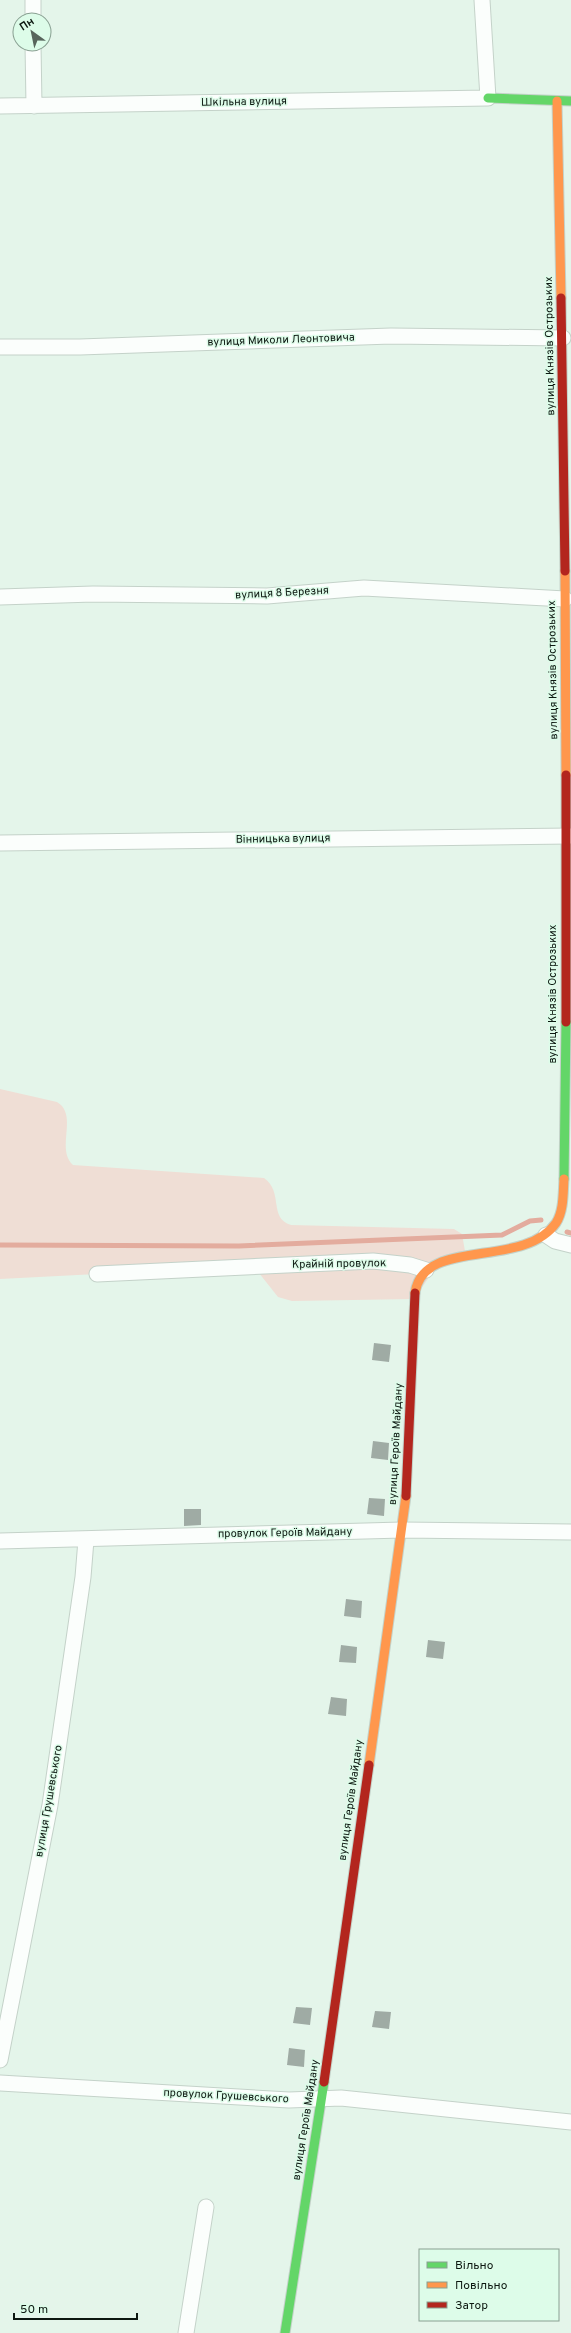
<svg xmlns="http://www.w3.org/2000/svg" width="571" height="2333" viewBox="0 0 571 2333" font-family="Overpass,sans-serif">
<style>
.green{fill:#efded5}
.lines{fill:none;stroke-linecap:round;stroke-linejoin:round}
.stream{stroke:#e3ac9e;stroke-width:5}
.building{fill:#9faba4}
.street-casing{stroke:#c4d2c9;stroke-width:17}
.fast-casing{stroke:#c4d2c9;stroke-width:11}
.slow-casing{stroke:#c4d2c9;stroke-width:11}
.jam-casing{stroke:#c4d2c9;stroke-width:11}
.street{stroke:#fbfefc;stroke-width:15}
.fast{stroke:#63d668;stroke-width:9}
.slow{stroke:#ff974d;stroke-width:9}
.jam{stroke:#b3261e;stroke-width:9}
.labels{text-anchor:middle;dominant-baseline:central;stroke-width:3;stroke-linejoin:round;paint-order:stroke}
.street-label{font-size:11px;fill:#0c1710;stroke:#ddfce9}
</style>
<rect width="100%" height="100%" fill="#e4f5ea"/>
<path class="green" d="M 0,1089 L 57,1102 C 79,1115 55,1149 73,1165 L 264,1178 C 284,1192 268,1218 291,1225 L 454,1229 L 462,1234 L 466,1257 L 439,1263 L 414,1299 L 292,1301 L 278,1297 L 259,1273 L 97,1274 L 0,1279 Z"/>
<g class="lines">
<path class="stream" d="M 567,1232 L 571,1233
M 0,1245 L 239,1246 L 502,1235 L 530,1221 L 541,1220"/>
</g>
<path class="building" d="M 374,1343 L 391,1345 L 389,1362 L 372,1360 Z
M 373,1441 L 389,1443 L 388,1460 L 371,1458 Z
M 369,1498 L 385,1499 L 384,1516 L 367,1514 Z
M 184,1509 L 201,1509 L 201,1525 L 184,1526 Z
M 346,1599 L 362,1601 L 361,1618 L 344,1616 Z
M 428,1640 L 445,1642 L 443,1659 L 426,1657 Z
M 341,1645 L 357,1647 L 356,1663 L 339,1662 Z
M 331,1697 L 347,1699 L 346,1716 L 328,1714 Z
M 296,2007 L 312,2008 L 310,2025 L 293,2023 Z
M 375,2011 L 391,2012 L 389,2029 L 372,2027 Z
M 289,2048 L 305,2050 L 304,2067 L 287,2065 Z"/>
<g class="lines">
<g class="street-casing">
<path id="street" d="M 33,0 L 33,20
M 33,44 L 34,106
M 0,106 L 488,98 L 482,0
M 0,347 L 80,347 L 391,336 L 563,338
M 0,597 L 93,594 L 267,596 L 364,588 L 565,599
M 0,843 L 571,836
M 546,1235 L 555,1241 L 571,1245
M 97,1274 L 373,1261 L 410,1265 L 426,1270
M 0,1541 L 402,1530 L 571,1532
M 0,2060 L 50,1805 L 83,1577 L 86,1540
M 0,2083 L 289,2100 L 341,2098 L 571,2122
M 186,2333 L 206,2207"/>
</g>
<g class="fast-casing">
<path id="fast" d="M 488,98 L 571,101
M 564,1179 L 566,1022
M 285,2333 L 324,2082"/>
</g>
<g class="slow-casing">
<path id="slow" d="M 557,101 L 561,298
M 565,571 L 566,775
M 415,1293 C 423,1236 523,1270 556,1223 C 564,1211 563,1192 564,1179
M 369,1765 L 406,1496"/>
</g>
<g class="jam-casing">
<path id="jam" d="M 561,298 L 565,571
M 566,1022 L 566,775
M 406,1496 L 415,1293
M 324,2082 L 369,1765"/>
</g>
<use href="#street" class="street"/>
<use href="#fast" class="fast"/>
<use href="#slow" class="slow"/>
<use href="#jam" class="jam"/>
</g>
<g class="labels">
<g class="street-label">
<text transform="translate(244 102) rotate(-1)">Шкільна вулиця</text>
<text transform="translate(281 340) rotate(-2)">вулиця Миколи Леонтовича</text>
<text transform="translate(550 346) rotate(-91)">вулиця Князів Острозьких</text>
<text transform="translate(282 593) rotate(-3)">вулиця 8 Березня</text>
<text transform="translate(553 670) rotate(-91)">вулиця Князів Острозьких</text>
<text transform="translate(283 839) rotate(-1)">Вінницька вулиця</text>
<text transform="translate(553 994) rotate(-90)">вулиця Князів Острозьких</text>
<text transform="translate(339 1264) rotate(-1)">Крайній провулок</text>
<text transform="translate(396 1444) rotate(-87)">вулиця Героїв Майдану</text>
<text transform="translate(285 1533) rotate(-1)">провулок Героїв Майдану</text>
<text transform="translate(351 1800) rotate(-82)">вулиця Героїв Майдану</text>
<text transform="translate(49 1801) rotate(-80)">вулиця Грушевського</text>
<text transform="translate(226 2096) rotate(3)">провулок Грушевського</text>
<text transform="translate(306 2120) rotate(-81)">вулиця Героїв Майдану</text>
</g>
</g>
<rect x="419" y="2249" width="140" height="72" fill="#ddfce9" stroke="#89a092"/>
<rect x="427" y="2262" width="20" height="6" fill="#63d668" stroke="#89a092"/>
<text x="455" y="2269" font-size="12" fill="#0c1710">Вільно</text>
<rect x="427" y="2282" width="20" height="6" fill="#ff974d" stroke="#89a092"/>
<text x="455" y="2289" font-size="12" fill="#0c1710">Повільно</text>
<rect x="427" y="2302" width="20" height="6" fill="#b3261e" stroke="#89a092"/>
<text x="455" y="2309" font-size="12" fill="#0c1710">Затор</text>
<g transform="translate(32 32) rotate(327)"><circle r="19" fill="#ddfce9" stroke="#89a092"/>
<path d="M0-3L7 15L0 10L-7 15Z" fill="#58655c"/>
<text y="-6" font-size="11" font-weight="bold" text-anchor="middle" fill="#0c1710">Пн</text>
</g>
<path d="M14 2313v6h123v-6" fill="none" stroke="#0c1710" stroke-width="2"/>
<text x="20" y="2313" font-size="12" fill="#0c1710" stroke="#ddfce9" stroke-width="3" paint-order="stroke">50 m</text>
</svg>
